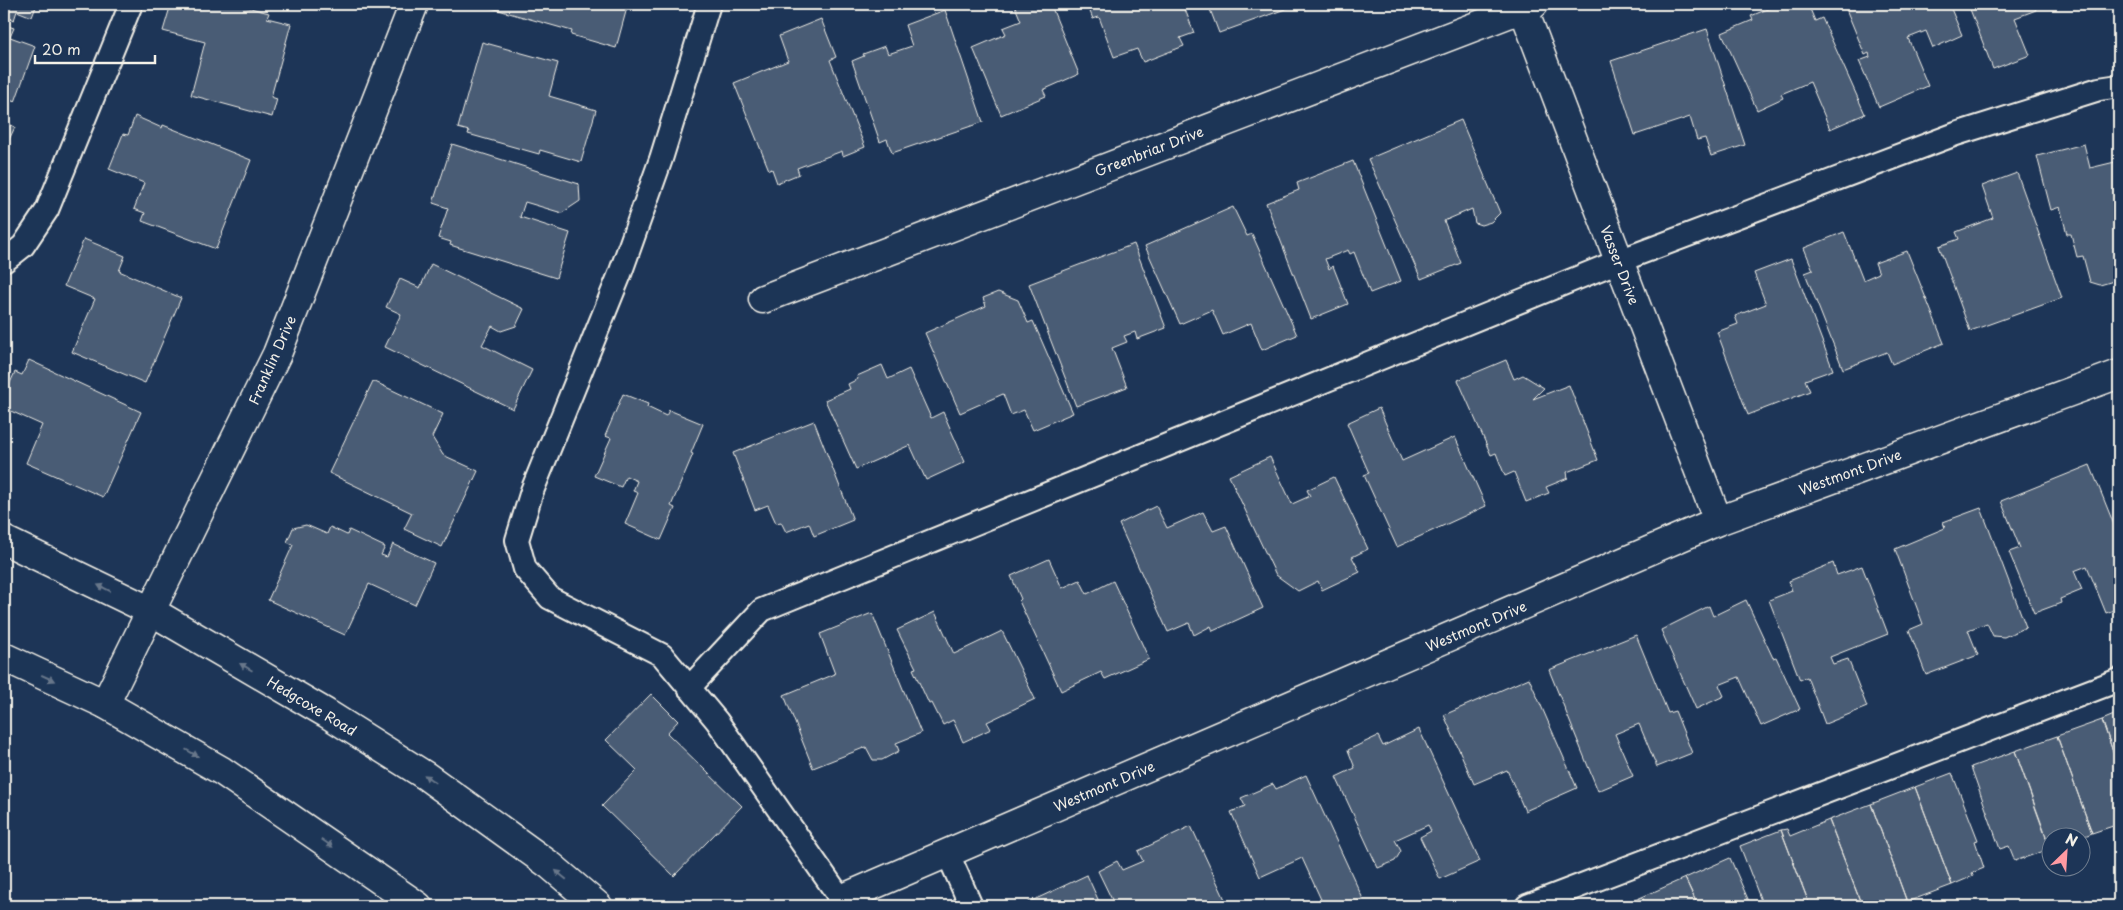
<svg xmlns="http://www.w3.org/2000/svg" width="2123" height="910" viewBox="0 0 2123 910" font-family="'Playpen Sans',sans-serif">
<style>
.building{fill:#485b74;stroke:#f4f1e8}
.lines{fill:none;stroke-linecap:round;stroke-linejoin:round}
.lane-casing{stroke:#f4f1e8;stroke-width:26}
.street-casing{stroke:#f4f1e8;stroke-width:31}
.secondary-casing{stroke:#f4f1e8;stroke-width:31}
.lane{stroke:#1d3557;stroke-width:22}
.street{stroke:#1d3557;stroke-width:28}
.secondary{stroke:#1d3557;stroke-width:28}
.oneway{fill:#68778a}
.labels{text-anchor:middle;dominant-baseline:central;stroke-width:5;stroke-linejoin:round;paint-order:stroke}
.street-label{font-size:14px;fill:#f4f1e8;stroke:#1d3557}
</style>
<rect width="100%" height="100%" fill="#1d3557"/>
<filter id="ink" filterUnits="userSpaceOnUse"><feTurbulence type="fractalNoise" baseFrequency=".02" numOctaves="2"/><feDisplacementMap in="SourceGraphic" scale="10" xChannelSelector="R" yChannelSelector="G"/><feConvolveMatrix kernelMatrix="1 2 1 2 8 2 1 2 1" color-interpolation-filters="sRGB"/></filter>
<g filter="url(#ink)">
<path class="building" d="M 4,4 L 37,4 L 32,17 L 17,11 L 14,20 L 11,18 L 8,26 L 14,28 L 10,37 L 35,46 L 15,102 L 4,98 Z
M 171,4 L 236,4 L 269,13 L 267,18 L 291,24 L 271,97 L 277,99 L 272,117 L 191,95 L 205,42 L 163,31 Z
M 489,4 L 628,4 L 616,48 L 571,35 L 572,31 L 488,7 Z
M 1014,4 L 1058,4 L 1059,6 L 1052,8 L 1079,74 L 1043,90 L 1046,96 L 1001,115 L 973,48 L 1006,34 L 1003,28 L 1021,21 Z
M 1087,4 L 1183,4 L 1194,33 L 1180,38 L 1184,46 L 1143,62 L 1137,49 L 1114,57 L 1099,17 L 1093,19 Z
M 1208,4 L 1299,4 L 1219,33 Z
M 1779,4 L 1808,4 L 1815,21 L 1822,18 L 1865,114 L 1830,129 L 1810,82 L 1781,94 L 1783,98 L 1757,110 L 1722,33 L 1753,20 L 1751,16 Z
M 1851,4 L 1949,4 L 1962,35 L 1933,48 L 1926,31 L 1908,38 L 1928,86 L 1879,107 L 1859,61 L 1870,57 L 1869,53 L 1865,55 L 1846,9 L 1852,7 Z
M 1968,4 L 2034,4 L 2036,10 L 2015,18 L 2030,55 L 1993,69 Z
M 945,10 L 983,122 L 892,153 L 887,139 L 880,142 L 852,61 L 864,56 L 863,54 L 885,46 L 888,54 L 912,46 L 905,25 Z
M 821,19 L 836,57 L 830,60 L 865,147 L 843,156 L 842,151 L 797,168 L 799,174 L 777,183 L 772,169 L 769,170 L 734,83 L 788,61 L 779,36 Z
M 1707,29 L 1745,145 L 1711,156 L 1705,138 L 1697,140 L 1690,117 L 1635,135 L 1611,61 Z
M 482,42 L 558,63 L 549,96 L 596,110 L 581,162 L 540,150 L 539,154 L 468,134 L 469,131 L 458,128 Z
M 135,116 L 162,128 L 163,125 L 251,160 L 216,249 L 142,221 L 145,213 L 134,209 L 144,183 L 109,169 L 123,134 L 128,135 Z
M 1461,120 L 1500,213 L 1491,222 L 1481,225 L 1475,223 L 1472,209 L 1444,221 L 1461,263 L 1421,279 L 1368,159 Z
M 4,122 L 15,127 L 4,150 Z
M 452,144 L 579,184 L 580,201 L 562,213 L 525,202 L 520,217 L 570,233 L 556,278 L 450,245 L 451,242 L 438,238 L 448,208 L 433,203 Z
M 2084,144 L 2090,168 L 2119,161 L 2119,274 L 2117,280 L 2100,285 L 2090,282 L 2083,256 L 2077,257 L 2071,234 L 2067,234 L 2060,207 L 2051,210 L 2037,156 Z
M 1353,161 L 1401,281 L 1370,293 L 1354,252 L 1350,254 L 1348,250 L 1325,259 L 1329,269 L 1333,266 L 1348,304 L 1311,319 L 1266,203 L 1299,190 L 1297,183 Z
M 2017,173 L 2062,298 L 1970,331 L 1939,246 L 1959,239 L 1956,232 L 1993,218 L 1982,186 Z
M 1233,207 L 1247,236 L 1252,234 L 1297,335 L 1262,350 L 1251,323 L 1223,335 L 1212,310 L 1180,324 L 1145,246 Z
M 1844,232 L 1863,280 L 1879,273 L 1875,263 L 1907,251 L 1944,343 L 1892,364 L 1887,352 L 1843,369 L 1805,273 L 1813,270 L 1804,248 Z
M 84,239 L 125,256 L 119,271 L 181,298 L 145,383 L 72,352 L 95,299 L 64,286 Z
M 1134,244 L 1166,328 L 1137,339 L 1135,332 L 1124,336 L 1127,342 L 1112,348 L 1127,387 L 1076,406 L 1029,284 Z
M 1791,259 L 1833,370 L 1805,380 L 1810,391 L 1748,415 L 1717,332 L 1738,324 L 1735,316 L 1766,304 L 1754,273 Z
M 431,264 L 524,309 L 516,326 L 501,331 L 492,326 L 482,345 L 532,370 L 513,409 L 385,347 L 401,314 L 386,307 L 400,279 L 420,288 Z
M 998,292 L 1018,300 L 1028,323 L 1033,321 L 1073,413 L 1033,430 L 1024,410 L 1011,415 L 1003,394 L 960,413 L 925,333 L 986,306 L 983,298 Z
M 29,360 L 141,412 L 103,497 L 26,463 L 42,425 L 4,408 L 4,396 L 15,372 L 22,375 Z
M 1506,360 L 1514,379 L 1523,375 L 1544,388 L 1533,399 L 1569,385 L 1598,460 L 1567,472 L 1568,478 L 1546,487 L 1549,493 L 1526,502 L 1514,472 L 1505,476 L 1496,453 L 1491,455 L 1458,380 Z
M 882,365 L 888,379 L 909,369 L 931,418 L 943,412 L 965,462 L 926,480 L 910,445 L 856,469 L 825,400 L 850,389 L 848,384 L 858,379 L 857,376 Z
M 373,381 L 443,414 L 432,437 L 443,455 L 478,471 L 442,547 L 404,529 L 412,513 L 329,473 Z
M 623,394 L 648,404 L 647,407 L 666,416 L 669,410 L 703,424 L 691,453 L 693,454 L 671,506 L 675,508 L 661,540 L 625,524 L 638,493 L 633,491 L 637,481 L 626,476 L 621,487 L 594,476 L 611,438 L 605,436 Z
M 1379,408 L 1402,461 L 1455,437 L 1486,506 L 1397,547 L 1364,475 L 1369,473 L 1347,423 Z
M 814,421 L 853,520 L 814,536 L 809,523 L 786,532 L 781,522 L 776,523 L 768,505 L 755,510 L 733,453 Z
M 1270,457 L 1292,504 L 1310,496 L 1307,490 L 1334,477 L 1368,549 L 1352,557 L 1360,572 L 1322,590 L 1318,581 L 1298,591 L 1276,575 L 1229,476 Z
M 2090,465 L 2119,537 L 2119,608 L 2106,613 L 2087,566 L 2074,571 L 2082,590 L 2060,599 L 2061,603 L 2034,613 L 2009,552 L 2020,548 L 2001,501 Z
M 1156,506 L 1167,528 L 1203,512 L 1213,531 L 1226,526 L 1263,608 L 1213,631 L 1211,626 L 1194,635 L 1189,623 L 1168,632 L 1119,524 Z
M 1981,508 L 2026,627 L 2004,637 L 1993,636 L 1987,623 L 1968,630 L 1978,655 L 1926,675 L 1909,630 L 1923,624 L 1895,549 L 1945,528 L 1943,522 Z
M 306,525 L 327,534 L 330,527 L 347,535 L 349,530 L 385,547 L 381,555 L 387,557 L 393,544 L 434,563 L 415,605 L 369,584 L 345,635 L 268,600 L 293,545 L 287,542 L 293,528 Z
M 1049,559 L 1062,588 L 1080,580 L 1087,594 L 1113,581 L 1149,659 L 1105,679 L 1101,672 L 1061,691 L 1019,601 L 1021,599 L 1011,576 Z
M 1833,563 L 1837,575 L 1862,566 L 1888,634 L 1830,657 L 1833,664 L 1848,659 L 1867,707 L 1825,724 L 1807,677 L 1800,680 L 1769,600 L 1792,591 L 1789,581 Z
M 1746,600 L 1773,658 L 1776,657 L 1800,709 L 1761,726 L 1739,677 L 1719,685 L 1724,696 L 1696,709 L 1661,630 L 1709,606 L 1713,616 Z
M 935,612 L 954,654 L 1002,631 L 1035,699 L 987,722 L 991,729 L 963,742 L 953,720 L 943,725 L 932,703 L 929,704 L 913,669 L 916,668 L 897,630 Z
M 872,613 L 921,733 L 896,743 L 899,751 L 882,760 L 873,760 L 866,747 L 813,768 L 784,695 L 835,674 L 820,634 Z
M 1636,635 L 1668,713 L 1675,711 L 1692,753 L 1657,767 L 1639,724 L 1615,734 L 1633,776 L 1598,791 L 1549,670 Z
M 1529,678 L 1577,788 L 1525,811 L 1507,770 L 1474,784 L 1444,715 Z
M 651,694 L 678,721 L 667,733 L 742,806 L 674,876 L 602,806 L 637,770 L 606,740 Z
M 2119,713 L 2119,769 L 2102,720 Z
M 2102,720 L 2119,769 L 2119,824 L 2092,833 L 2057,736 Z
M 1419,729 L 1480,861 L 1440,879 L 1420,837 L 1431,831 L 1428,825 L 1395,840 L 1401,851 L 1395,861 L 1378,868 L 1336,777 L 1355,768 L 1348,750 L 1378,736 L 1383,746 Z
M 2057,736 L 2092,833 L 2080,838 L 2050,838 L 2050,847 L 2015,751 Z
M 2015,751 L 2050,849 L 2015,861 L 2009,846 L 2000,849 L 1971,767 Z
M 1952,773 L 1978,840 L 1975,841 L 1984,868 L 1972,873 L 1973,876 L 1952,885 L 1915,787 Z
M 1306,775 L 1363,899 L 1348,906 L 1324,906 L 1302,858 L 1260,877 L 1231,812 L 1245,806 L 1241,798 L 1273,784 L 1276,789 Z
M 1915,787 L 1952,885 L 1907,902 L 1871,804 Z
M 1871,804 L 1907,902 L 1896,906 L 1862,906 L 1829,820 Z
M 1829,820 L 1862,906 L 1810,906 L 1781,830 L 1787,829 L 1790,836 Z
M 1191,826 L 1228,906 L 1115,906 L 1098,871 L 1117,861 L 1122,870 L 1143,861 L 1138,851 Z
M 1781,830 L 1810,906 L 1763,906 L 1740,846 Z
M 1730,858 L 1751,906 L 1698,906 L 1685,878 Z
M 1087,875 L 1101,906 L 1021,906 Z
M 1685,878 L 1698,906 L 1646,906 L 1642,897 Z
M 1642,897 L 1646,906 L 1621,906 Z"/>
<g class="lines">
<g class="lane-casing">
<path id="lane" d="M 709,4 L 661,159 L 620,274 L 532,491 L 517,540 L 525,569 L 550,598 L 662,655 L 717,721 L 841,899
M 4,261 L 23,246 L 47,210 L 131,4
M 689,688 L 762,610 L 1619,261 L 1956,134 L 2099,89 L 2119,86
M 948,854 L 971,906
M 1527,906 L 2119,680"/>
</g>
<g class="street-casing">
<path id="street" d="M 1523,8 L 1718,521
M 763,299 L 1534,4
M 105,704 L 277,354 L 414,4
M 841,899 L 1718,521 L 2119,374"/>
</g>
<g class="secondary-casing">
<path id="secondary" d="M 4,540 L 151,611 L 326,713 L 426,776 L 551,866 L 598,906
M 4,657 L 105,704 L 222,771 L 418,906"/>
</g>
<use href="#lane" class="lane"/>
<use href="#street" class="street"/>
<use href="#secondary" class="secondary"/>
</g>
<defs><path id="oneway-solid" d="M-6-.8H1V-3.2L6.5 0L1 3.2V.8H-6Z" transform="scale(1.25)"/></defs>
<g class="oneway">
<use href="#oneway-solid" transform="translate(104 588) rotate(-154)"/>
<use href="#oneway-solid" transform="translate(246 667) rotate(-150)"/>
<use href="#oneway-solid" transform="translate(48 678) rotate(25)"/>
<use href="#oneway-solid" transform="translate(192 753) rotate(30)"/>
<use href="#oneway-solid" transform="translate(430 779) rotate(-145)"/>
<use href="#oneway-solid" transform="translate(327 843) rotate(35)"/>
<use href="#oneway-solid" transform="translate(561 875) rotate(-140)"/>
</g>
</g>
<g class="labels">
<g class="street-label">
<text transform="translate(1149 151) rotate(-21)">Greenbriar Drive</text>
<text transform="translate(1620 265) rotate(69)">Vasser Drive</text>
<text transform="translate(272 360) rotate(-66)">Franklin Drive</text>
<text transform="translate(1850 472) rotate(-20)">Westmont Drive</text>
<text transform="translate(1476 626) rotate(-23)">Westmont Drive</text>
<text transform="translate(312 706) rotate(31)">Hedgcoxe Road</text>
<text transform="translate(1104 786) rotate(-23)">Westmont Drive</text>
</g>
</g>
<rect width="2123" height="910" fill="none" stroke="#1d3557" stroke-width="20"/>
<rect x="10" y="10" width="2103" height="890" fill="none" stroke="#f4f1e8" stroke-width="2" filter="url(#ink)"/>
<g transform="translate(2066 852) rotate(25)"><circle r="24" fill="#1d3557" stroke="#738091"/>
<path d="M0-4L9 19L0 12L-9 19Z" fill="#ff9aa2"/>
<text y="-8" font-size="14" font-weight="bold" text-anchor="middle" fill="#f4f1e8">N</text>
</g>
<path d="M35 55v8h120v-8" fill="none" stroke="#f4f1e8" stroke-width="2.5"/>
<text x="42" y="55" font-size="15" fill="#f4f1e8" stroke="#1d3557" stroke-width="4" paint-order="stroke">20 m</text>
</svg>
